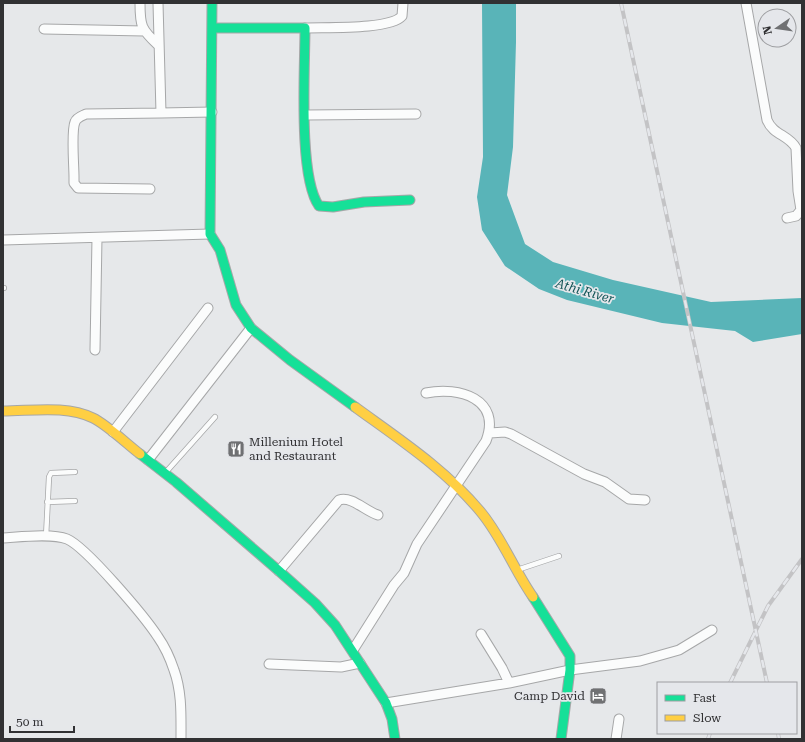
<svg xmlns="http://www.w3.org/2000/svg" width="805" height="742" viewBox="0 0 805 742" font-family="'Roboto Serif',serif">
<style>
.water{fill:#59b4b8}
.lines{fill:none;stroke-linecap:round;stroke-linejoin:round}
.lane-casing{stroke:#a6a7a8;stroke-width:6}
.street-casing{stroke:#a6a7a8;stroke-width:11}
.fast-casing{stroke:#a6a7a8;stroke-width:11}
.slow-casing{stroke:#a6a7a8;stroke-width:11}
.lane{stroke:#fbfcfc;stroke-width:4.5}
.street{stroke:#fbfcfc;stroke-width:9}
.fast{stroke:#16e098;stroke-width:9}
.slow{stroke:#ffcf43;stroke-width:9}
.rail-casing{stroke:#c3c3c5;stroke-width:4}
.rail{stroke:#e5e7eb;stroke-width:2.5;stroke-dasharray:8;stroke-linecap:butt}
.labels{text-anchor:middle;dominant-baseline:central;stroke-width:3.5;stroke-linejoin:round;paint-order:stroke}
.poi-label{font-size:12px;fill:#313133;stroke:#e5e7eb;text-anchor:start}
.water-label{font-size:13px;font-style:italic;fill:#145658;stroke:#e5e7eb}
</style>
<rect width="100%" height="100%" fill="#e6e8ea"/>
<path class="water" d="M 482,3 L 516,3 L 516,42 L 513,147 L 507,195 L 525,244 L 553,262 L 613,280 L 711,302 L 802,298 L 802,334 L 753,342 L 735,331 L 662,323 L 567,300 L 539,289 L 505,266 L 482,230 L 477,197 L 483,157 Z"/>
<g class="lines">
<g class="lane-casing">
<path id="lane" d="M 3,288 L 4,288
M 166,472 L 215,417
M 47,502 L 75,501
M 46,537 L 49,477 L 51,473 L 75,472
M 517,570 L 559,556"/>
</g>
<g class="street-casing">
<path id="street" d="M 140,3 C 140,26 141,29 158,45
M 746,3 L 767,120 C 773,135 789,135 796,148 L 798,191 L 801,210 L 796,216 L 787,218
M 305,28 C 325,27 390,30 402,16 L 403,3
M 44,29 L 144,31
M 161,113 L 212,112
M 306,115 L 416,114
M 150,189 L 78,188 L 74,183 L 74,177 C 74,165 71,131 75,122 C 77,117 82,116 86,114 L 161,113 L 158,3
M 3,240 L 210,234
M 95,350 L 97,238
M 113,432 L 208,308
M 490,433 L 505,432 L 511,434 L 584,474 L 605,482 L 629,499 L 645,500
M 148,460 L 251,328
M 3,538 C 20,537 52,533 67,539 C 86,547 145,617 158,637 C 165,647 170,658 174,670 C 182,692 181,715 181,739
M 279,571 L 339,500 C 352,496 365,511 378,515
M 481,634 L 502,668 L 509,683
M 353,650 L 394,585 L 404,573 L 417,544 L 486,441 C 502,399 459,386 426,393
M 269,664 L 341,667 L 360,663
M 386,703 L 509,683 L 570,670 L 640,661 L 679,650 L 712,630
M 616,739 L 619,719"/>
</g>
<g class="fast-casing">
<path id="fast" d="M 212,3 L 210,234 L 220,250 L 236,305 L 251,328 L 290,360 L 355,407
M 213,28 L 305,28 C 305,67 298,177 319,206 L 333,207 L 364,202 L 410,200
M 140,454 L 176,482 L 279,571 L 315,603 L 335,625 L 386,703 L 392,719 L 395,739
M 533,597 L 570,656 L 570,670 L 561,739"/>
</g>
<g class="slow-casing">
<path id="slow" d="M 355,407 C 399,439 445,469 480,511 C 502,537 514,570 533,597
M 3,411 C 32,411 66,405 93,418 C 106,424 127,444 140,454"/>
</g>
<use href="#lane" class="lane"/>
<use href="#street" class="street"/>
<use href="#fast" class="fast"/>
<use href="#slow" class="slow"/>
<g class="rail-casing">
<path id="rail" d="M 621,3 L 767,683
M 730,683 L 768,606 L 802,559
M 778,733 L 779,739
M 708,739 L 710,733"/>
</g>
<use href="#rail" class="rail"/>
</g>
<defs>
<g id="restaurant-square" transform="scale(0.9)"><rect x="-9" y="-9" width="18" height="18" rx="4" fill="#707173" stroke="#e5e7eb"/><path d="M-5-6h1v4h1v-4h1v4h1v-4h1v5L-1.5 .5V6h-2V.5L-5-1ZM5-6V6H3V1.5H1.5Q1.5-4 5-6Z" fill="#fff"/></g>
<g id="hotel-square" transform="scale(0.9)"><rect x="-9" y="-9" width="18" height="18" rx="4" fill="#707173" stroke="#e5e7eb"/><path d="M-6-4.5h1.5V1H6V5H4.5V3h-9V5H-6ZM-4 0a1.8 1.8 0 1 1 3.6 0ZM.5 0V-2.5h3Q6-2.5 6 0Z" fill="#fff"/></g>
</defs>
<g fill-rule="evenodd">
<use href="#restaurant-square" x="236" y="449"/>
<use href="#hotel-square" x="598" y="696"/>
</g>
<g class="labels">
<g class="poi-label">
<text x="249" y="442">Millenium Hotel<tspan x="249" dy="14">and Restaurant</tspan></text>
<text x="585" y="696" text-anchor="end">Camp David</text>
</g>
<g class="water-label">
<text transform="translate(585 291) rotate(16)">Athi River</text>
</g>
</g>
<rect width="805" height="742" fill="none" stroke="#313133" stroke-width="8"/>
<rect x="657" y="682" width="140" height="52" fill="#e5e7eb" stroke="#9d9ea1"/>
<rect x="665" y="695" width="20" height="6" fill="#16e098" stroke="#9d9ea1"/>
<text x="693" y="702" font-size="12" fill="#313133">Fast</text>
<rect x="665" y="715" width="20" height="6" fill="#ffcf43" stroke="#9d9ea1"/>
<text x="693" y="722" font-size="12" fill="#313133">Slow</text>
<g transform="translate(777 28) rotate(257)"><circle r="19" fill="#e5e7eb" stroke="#9d9ea1"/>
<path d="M0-3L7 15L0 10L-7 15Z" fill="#707173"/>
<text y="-6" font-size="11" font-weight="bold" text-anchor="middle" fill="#313133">N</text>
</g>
<path d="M10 726v6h64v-6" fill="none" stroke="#313133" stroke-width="2"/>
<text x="16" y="726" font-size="12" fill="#313133" stroke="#e5e7eb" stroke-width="3" paint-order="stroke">50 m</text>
</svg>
